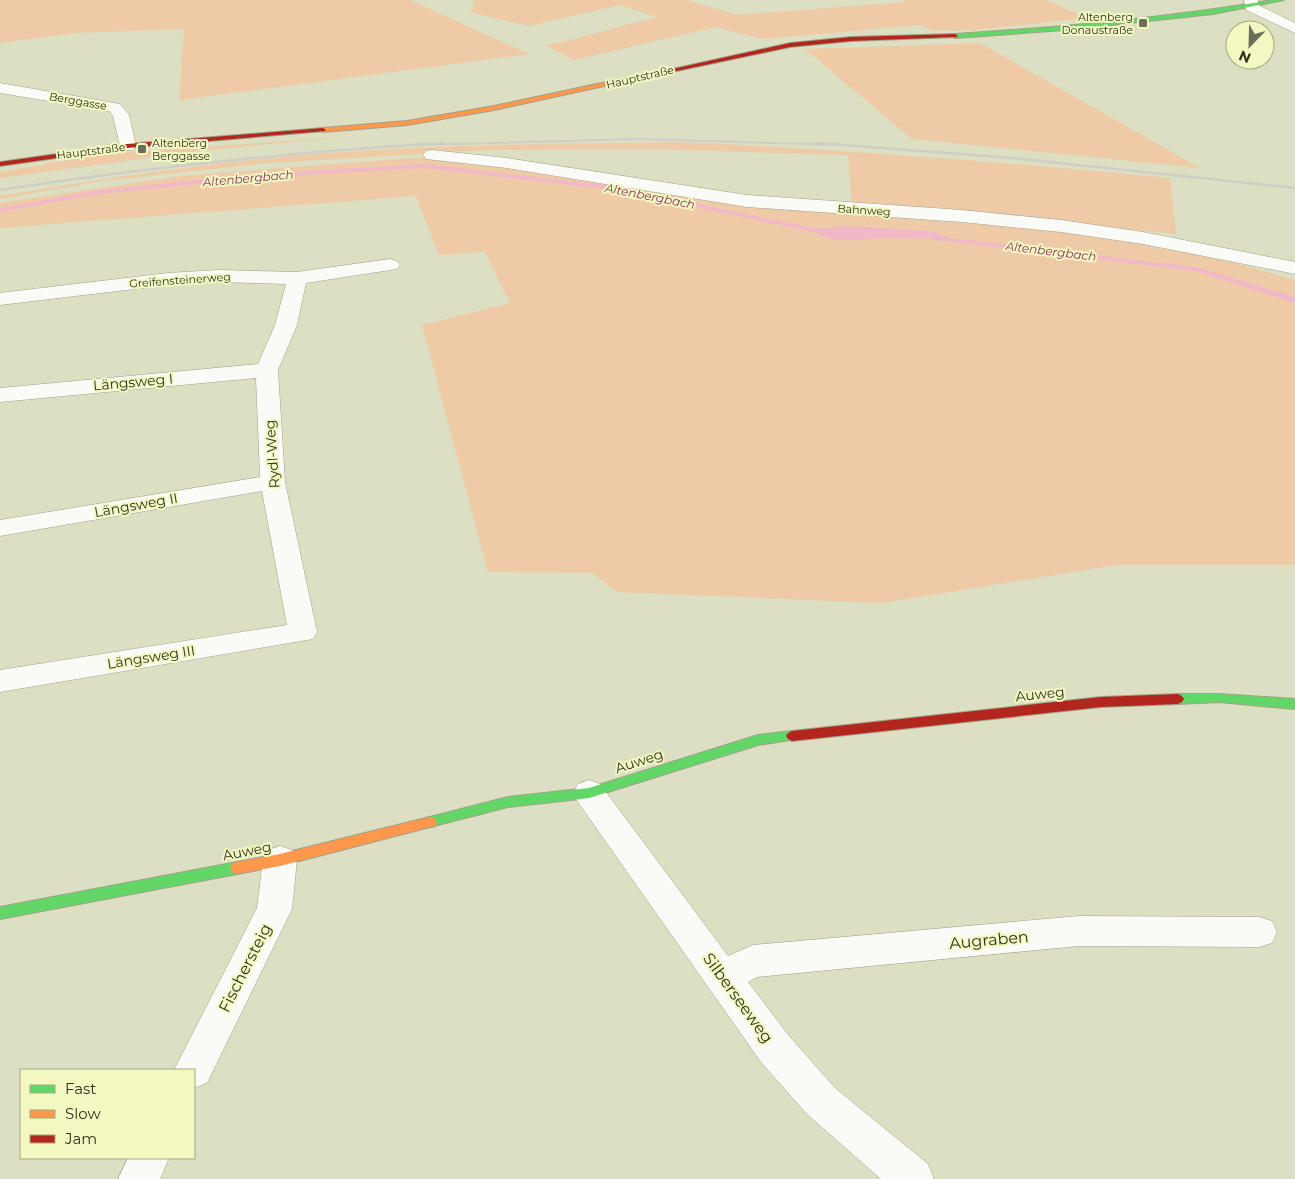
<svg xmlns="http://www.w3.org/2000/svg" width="1295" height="1179" viewBox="0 0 1295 1179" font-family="Montserrat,sans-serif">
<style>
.green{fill:#eecaa6}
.water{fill:#f1b8c8}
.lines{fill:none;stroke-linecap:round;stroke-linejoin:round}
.stream{fill:#f1b8c8;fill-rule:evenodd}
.street-casing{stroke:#a0a28c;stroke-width:1}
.fast-casing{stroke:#a0a28c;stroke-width:2}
.slow-casing{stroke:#a0a28c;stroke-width:2}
.jam-casing{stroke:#a0a28c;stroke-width:2}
.street{fill:#fafaf6;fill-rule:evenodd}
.fast{fill:#63d668;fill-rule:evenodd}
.slow{fill:#ff974d;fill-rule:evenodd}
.jam{fill:#b3261e;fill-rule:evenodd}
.rail-far1{stroke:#cecec6;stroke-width:2}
.rail{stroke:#cecec6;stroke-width:2.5}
.poi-dot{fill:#6c6f57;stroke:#f3f8c2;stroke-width:2}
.labels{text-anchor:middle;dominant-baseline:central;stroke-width:4;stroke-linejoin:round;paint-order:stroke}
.far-poi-label{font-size:11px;fill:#30321d;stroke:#f3f8c2;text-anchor:end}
.far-street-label{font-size:11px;fill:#30321d;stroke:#f3f8c2}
.far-water-label{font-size:12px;font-style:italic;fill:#8c2e5e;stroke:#f3f8c2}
.street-label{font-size:14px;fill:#30321d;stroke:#f3f8c2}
.near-street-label{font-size:16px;fill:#30321d;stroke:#f3f8c2}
</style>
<rect width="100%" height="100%" fill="#dcdfc2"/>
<path class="green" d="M 0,0 L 410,0 L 529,54 L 179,100 L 184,29 L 75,33 L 0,43 Z
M 475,0 L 688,0 L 736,15 L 906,2 L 903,0 L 1046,0 L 1086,18 L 974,30 L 932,31 L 921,25 L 763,39 L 716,27 L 574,60 L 547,46 L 657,17 L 621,5 L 528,26 L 471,12 Z
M 980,43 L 1200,168 L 912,139 L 805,49 Z
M 343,137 L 198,151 L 0,178 L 0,172 L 103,154 Z
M 682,142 C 845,150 1007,162 1170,178 L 1176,234 L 969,213 L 852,206 L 848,155 L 651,149 L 488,150 L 267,163 L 102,181 L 0,199 L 0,196 C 110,178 219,161 330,153 C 447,144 565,144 682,142 Z
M 424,157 L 597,179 L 777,209 L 1066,231 L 1220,259 L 1295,280 L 1295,565 L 1116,565 L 882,603 L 616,592 L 593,573 L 488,572 L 422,325 L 510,303 L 485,252 L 439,255 L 416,196 L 0,228 L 0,203 L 181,176 Z"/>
<path class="water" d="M 846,226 L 932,231 L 952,239 C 927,239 902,237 877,238 C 854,240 833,245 813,230 Z"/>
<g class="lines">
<path class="stream" d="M 423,164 L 613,186 L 813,228 L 828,229 L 832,231 L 828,233 L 813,232 L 613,190 L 423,168 L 258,178 L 100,194 L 0,212 L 0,208 L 100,190 L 258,174 Z
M 933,236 L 1196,267 L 1295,297 L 1295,303 L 1195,271 L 936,240 L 933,240 Z"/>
<g class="street-casing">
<path id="street" d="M 1244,0 L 1258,0 L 1258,5 L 1295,23 L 1295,33 L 1246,10 Z
M 0,83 L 120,104 L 129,115 L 136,146 L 133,150 L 121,150 L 113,116 L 109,111 L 0,93 Z
M 432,150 L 507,158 L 747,195 L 962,210 L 1061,220 L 1143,232 L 1295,262 L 1295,274 L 1143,244 L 1061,232 L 962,222 L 747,207 L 507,168 L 426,159 L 423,155 L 426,151 Z
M 390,259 L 397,261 L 400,265 L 397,269 L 306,283 L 297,325 L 278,370 L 285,482 L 317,632 L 313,639 L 0,692 L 0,670 L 287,625 L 262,491 L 0,536 L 0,520 L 260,477 L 256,378 L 0,402 L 0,388 L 258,364 L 275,325 L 286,284 L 218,282 L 168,285 L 0,305 L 0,293 L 168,273 L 218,270 L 297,272 Z
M 589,780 L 600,784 L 728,956 L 753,945 L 1079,916 L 1259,917 L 1272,921 L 1277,932 L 1272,943 L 1259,947 L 1079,946 L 757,977 L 748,982 L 789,1036 L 835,1088 L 928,1164 L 934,1179 L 881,1179 L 807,1114 L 761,1062 L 578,802 L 573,793 L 578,784 Z
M 280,846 L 292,850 L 297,860 L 292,909 L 207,1083 L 194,1088 L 194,1070 L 174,1070 L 257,908 L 263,860 L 268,850 Z
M 128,1158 L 169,1158 L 160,1179 L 118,1179 Z"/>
</g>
<g class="fast-casing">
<path id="fast" d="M 1272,0 L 1284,0 L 1213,14 L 1065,30 L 955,38 L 952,36 L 955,34 C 1061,27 1167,18 1272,0 Z
M 1178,694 L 1219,694 L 1295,699 L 1295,709 L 1219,702 L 1178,704 L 1174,702 L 1172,699 L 1174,696 Z
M 792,731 L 796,733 L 798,736 L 796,739 L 758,745 L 589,798 L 508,807 L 430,827 L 425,826 L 423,822 L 425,818 L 430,817 L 508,797 L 589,788 L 758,735 Z
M 237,862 L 242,864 L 244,868 L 242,872 L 237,874 L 0,919 L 0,907 Z"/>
</g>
<g class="slow-casing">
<path id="slow" d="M 653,72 L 655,73 L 655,75 L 494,110 L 407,125 L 323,132 L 320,130 L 323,128 L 407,121 L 494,106 Z
M 430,817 L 435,818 L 437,822 L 435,826 L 430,827 L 280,866 L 237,874 L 232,872 L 230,868 L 232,864 L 237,862 L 280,854 Z"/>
</g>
<g class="jam-casing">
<path id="jam" d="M 955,34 L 958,36 L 957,37 L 851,41 L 790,47 L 653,76 L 650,74 L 790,43 L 851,37 Z
M 323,128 L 326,130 L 325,131 L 127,148 L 0,166 L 0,162 L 127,144 Z
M 1178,694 L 1182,696 L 1184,699 L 1182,702 L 1178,704 L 1101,707 L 792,741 L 788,739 L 786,736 L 788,733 L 792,731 L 1101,697 Z"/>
</g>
<use href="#street" class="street"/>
<use href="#fast" class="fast"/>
<use href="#slow" class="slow"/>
<use href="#jam" class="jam"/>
<path class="rail-far1" d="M 420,145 L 637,139 L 840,145"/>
<path class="rail" d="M 817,143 L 1012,158 L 1295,188
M 0,190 C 147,167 294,152 443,143"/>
</g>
<g class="poi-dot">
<rect x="1138" y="18" width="10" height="10" rx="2.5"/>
<rect x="137" y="144" width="10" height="10" rx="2.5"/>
</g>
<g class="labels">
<g class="far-poi-label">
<text x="1133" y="17">Altenberg<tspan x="1133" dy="13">Donaustraße</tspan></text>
<text x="152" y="143" text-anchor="start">Altenberg<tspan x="152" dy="13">Berggasse</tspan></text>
</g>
<g class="far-street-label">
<text transform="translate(640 77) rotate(-13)">Hauptstraße</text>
<text transform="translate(78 101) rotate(10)">Berggasse</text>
<text transform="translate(91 151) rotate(-7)">Hauptstraße</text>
<text transform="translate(864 210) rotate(4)">Bahnweg</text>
<text transform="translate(180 280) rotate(-4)">Greifensteinerweg</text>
</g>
<g class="far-water-label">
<text transform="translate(248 178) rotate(-5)">Altenbergbach</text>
<text transform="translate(650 196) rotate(11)">Altenbergbach</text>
<text transform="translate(1051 251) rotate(7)">Altenbergbach</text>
</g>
<g class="street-label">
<text transform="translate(133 382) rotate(-5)">Längsweg I</text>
<text transform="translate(272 454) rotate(-94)">Rydl-Weg</text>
<text transform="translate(136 505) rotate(-10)">Längsweg II</text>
<text transform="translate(151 657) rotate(-9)">Längsweg III</text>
<text transform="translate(1040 694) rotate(-6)">Auweg</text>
<text transform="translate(639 761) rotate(-18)">Auweg</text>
<text transform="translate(247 851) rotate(-11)">Auweg</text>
</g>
<g class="near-street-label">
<text transform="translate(989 940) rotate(-5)">Augraben</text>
<text transform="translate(245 968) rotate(-63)">Fischersteig</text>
<text transform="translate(738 998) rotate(54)">Silberseeweg</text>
</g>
</g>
<rect x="20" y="1069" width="175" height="90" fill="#f3f8c2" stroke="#a5a980"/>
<rect x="30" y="1085" width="25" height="8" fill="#63d668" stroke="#a5a980"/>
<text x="65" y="1094" font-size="15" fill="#30321d">Fast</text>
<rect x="30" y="1110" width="25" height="8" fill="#ff974d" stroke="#a5a980"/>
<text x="65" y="1119" font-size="15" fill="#30321d">Slow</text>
<rect x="30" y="1135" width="25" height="8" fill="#b3261e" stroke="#a5a980"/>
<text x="65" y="1144" font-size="15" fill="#30321d">Jam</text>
<g transform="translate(1250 45) rotate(203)"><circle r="24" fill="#f3f8c2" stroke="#a5a980"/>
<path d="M0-4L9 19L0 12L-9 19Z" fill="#6c6f57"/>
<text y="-8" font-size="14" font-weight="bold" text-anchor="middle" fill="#30321d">N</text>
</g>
</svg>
